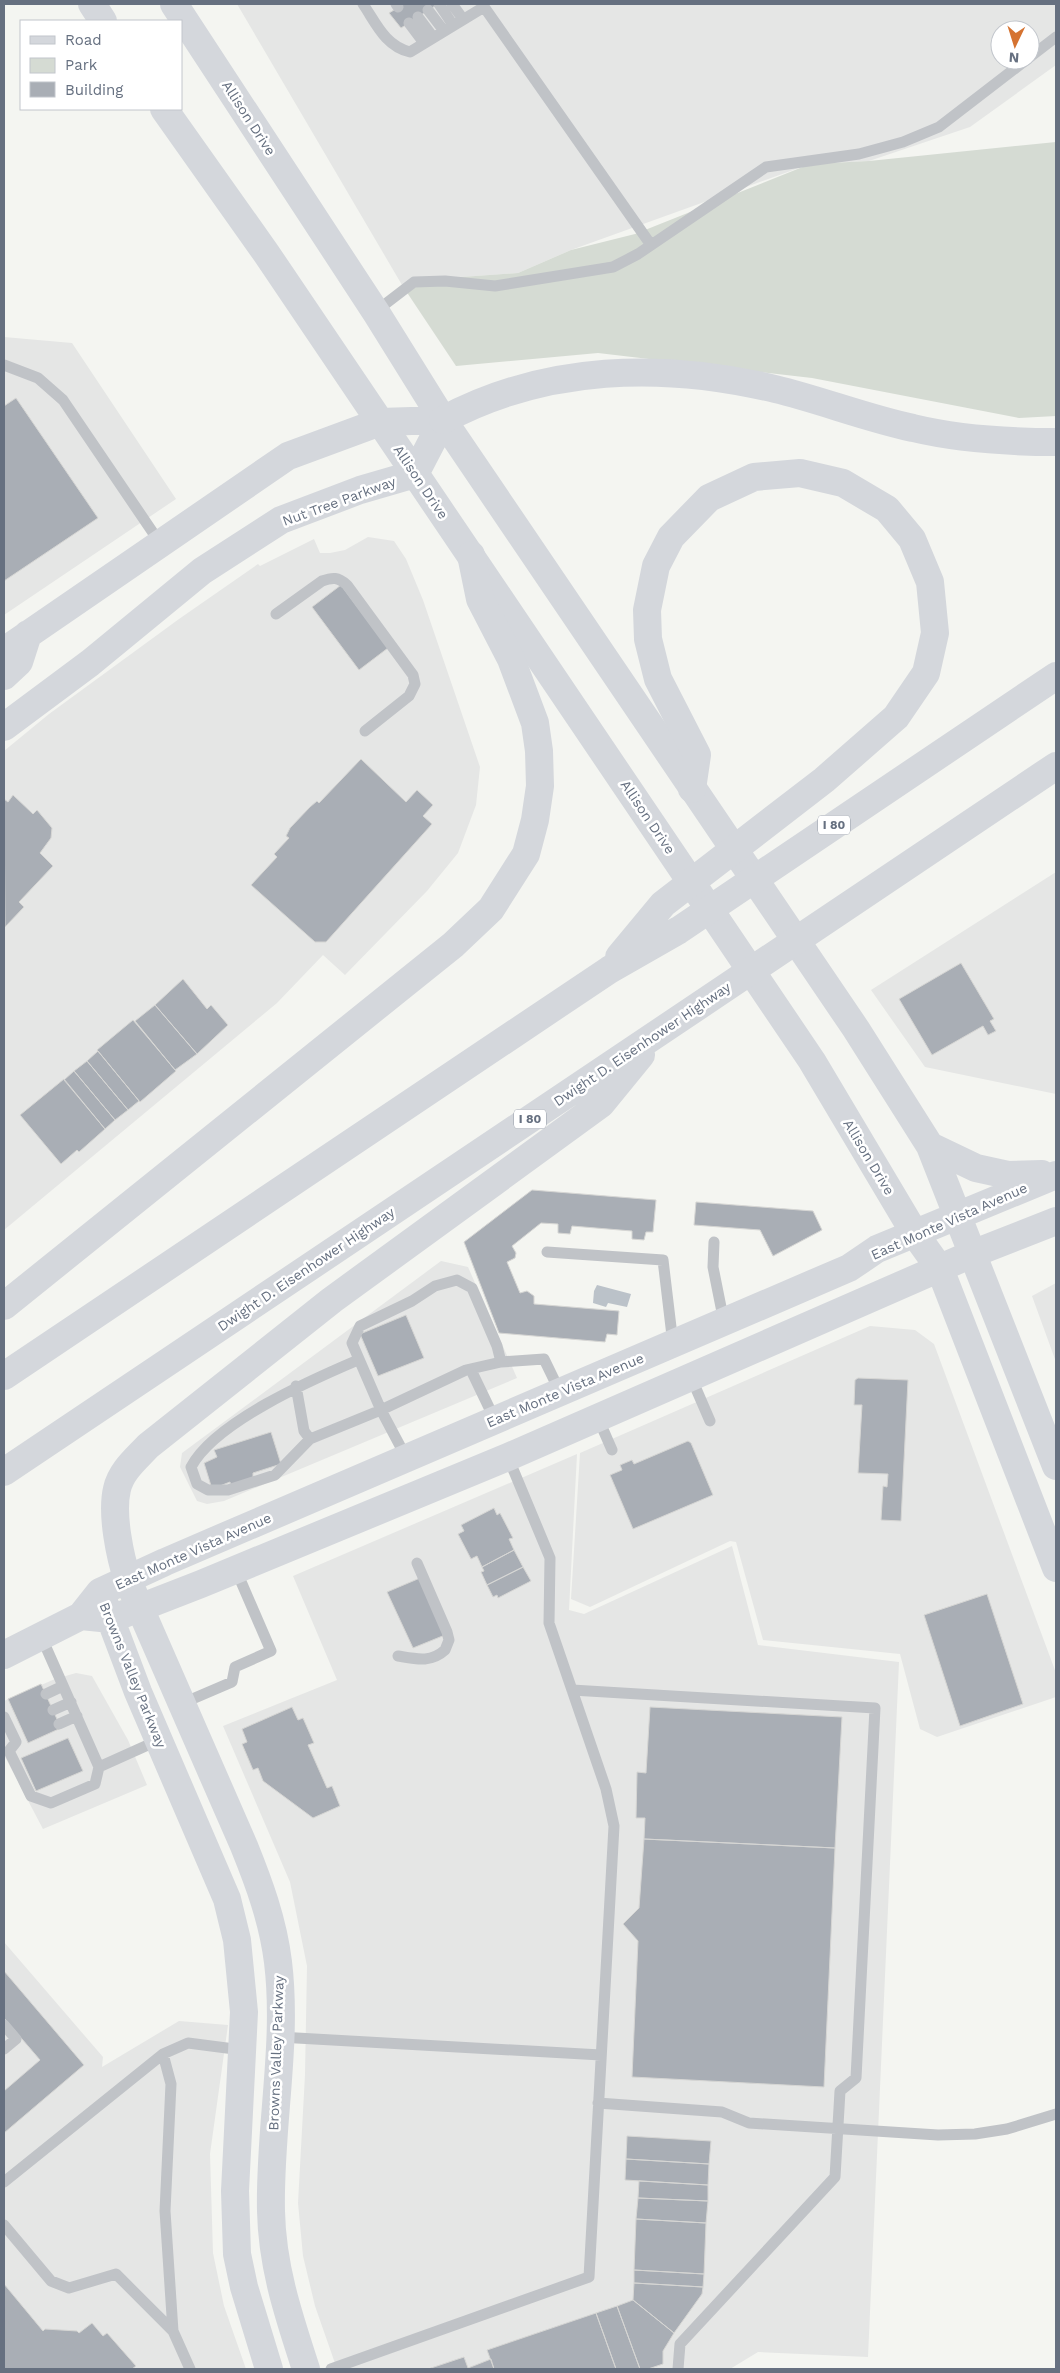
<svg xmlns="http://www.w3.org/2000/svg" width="1060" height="2373" viewBox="0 0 1060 2373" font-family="'Work Sans',sans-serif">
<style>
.built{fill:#e5e6e5;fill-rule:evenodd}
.green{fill:#d5dbd3}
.water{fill:#bbc2c9}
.building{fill:#a9aeb5;stroke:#d6d6d4}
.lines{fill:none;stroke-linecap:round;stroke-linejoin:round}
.service{stroke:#c0c3c7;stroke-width:11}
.secondary{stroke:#d4d7dc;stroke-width:28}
.motorway{stroke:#d4d7dc;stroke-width:28}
.labels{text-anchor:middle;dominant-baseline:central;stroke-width:5;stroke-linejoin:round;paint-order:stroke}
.shield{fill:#fff;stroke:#949ba6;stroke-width:1}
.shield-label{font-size:12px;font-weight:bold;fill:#667080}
.street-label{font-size:14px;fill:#667080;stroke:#fff}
</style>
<rect width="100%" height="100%" fill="#f4f5f1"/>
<path class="built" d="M 237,4 L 1056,4 L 1056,65 L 970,127 L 869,161 L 810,164 L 571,250 L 518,273 L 434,279 L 402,285 ZM 1000,30 L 1030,30 L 1030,60 L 1000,60 Z
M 4,337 L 72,343 L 176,499 L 4,615 Z
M 368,537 L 394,541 L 406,559 L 423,600 L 480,767 L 476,805 L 458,853 L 427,891 L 345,975 L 323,955 L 277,1003 L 4,1230 L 4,751 L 49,714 L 179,619 L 258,564 L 260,566 L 314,539 L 320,553 L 330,553 L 345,550 Z
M 1056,872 L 1056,1094 L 925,1067 L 871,990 Z
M 441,1261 L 468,1267 L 517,1378 L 224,1501 L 207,1504 L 197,1501 L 180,1467 L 182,1453 Z
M 1056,1283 L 1056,1362 L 1032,1296 Z
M 870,1326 L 915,1330 L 934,1344 L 1056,1673 L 1056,1697 L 937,1737 L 920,1729 L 900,1654 L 763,1640 L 736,1542 L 730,1541 L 590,1607 L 571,1599 L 580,1453 Z
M 577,1454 L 569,1610 L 584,1614 L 732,1546 L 758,1645 L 899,1662 L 868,2357 L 758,2352 L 730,2369 L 337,2369 L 315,2306 L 303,2256 L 298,2203 L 305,2075 L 307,1966 L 290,1882 L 223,1726 L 337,1680 L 293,1576 Z
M 76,1673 L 92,1676 L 128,1740 L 147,1785 L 43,1829 L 4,1755 L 4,1701 L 55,1679 Z
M 4,1942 L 103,2057 L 102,2067 L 179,2021 L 228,2025 L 210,2154 L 213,2253 L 224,2306 L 246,2369 L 4,2369 Z"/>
<path class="green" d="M 1056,142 L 1056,416 L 1019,418 L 812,378 L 598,353 L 456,366 L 402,285 L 434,279 L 518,273 L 571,250 L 635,234 L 810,164 L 869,161 Z"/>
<path class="water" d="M 597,1285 L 631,1294 L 627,1307 L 608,1303 L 606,1307 L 593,1303 L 594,1291 Z"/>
<path class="building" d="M 404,4 L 438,4 L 401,28 L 389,13 Z
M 16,398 L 98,518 L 4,581 L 4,406 Z
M 341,585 L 388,648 L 359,670 L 312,607 Z
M 361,759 L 406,802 L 417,790 L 433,805 L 423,816 L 432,824 L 326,942 L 315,942 L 251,885 L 277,857 L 274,854 L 289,838 L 286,836 L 290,828 L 310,807 L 317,801 L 319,803 Z
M 13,795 L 33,814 L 37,810 L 52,828 L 51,838 L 40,853 L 53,866 L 19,902 L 24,907 L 5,927 L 4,799 L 8,802 Z
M 961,963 L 994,1019 L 990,1021 L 996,1031 L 988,1035 L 983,1026 L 932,1055 L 899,999 Z
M 183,979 L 207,1009 L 211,1005 L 228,1025 L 197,1054 L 155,1005 Z
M 155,1005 L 197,1054 L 175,1070 L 135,1021 Z
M 133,1020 L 176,1071 L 140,1102 L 97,1050 Z
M 98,1051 L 139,1101 L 128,1110 L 87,1061 Z
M 87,1061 L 128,1110 L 115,1120 L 74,1071 Z
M 74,1071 L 115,1120 L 105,1129 L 64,1080 Z
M 64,1079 L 105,1129 L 79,1152 L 77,1150 L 61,1164 L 20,1115 Z
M 532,1190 L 656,1200 L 653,1232 L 646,1232 L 644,1240 L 632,1239 L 632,1231 L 572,1226 L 570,1234 L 558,1233 L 558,1224 L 541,1223 L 512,1246 L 516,1253 L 515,1258 L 507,1262 L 520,1293 L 527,1291 L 534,1296 L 534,1304 L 619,1311 L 617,1335 L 607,1334 L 605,1342 L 499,1333 L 464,1242 Z
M 696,1202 L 813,1211 L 822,1230 L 773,1256 L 760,1230 L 694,1225 Z
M 406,1315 L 424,1358 L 378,1376 L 360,1334 Z
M 858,1378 L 908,1380 L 901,1521 L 881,1520 L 883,1486 L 887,1487 L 888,1474 L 858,1473 L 862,1405 L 854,1405 L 855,1380 Z
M 271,1432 L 281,1464 L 253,1473 L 253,1479 L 231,1486 L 230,1482 L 212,1489 L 204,1463 L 217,1457 L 214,1450 Z
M 688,1441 L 691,1443 L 713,1495 L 633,1529 L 610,1475 L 622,1470 L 620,1465 L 632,1460 L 634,1464 Z
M 494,1508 L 497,1515 L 500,1513 L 513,1538 L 509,1539 L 514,1550 L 482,1567 L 477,1556 L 471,1559 L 458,1534 L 464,1531 L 461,1525 Z
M 514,1550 L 523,1567 L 487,1585 L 481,1572 L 484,1571 L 482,1567 Z
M 523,1567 L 531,1581 L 498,1598 L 497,1595 L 493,1597 L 487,1585 Z
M 420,1578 L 445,1635 L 413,1648 L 387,1592 Z
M 987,1594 L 1023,1704 L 960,1726 L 924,1615 Z
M 41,1684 L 61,1728 L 28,1743 L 8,1699 Z
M 292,1707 L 298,1720 L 303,1718 L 314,1743 L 308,1745 L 327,1788 L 332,1786 L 340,1806 L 313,1818 L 263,1781 L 258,1768 L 253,1770 L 242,1744 L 247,1742 L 242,1729 Z
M 650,1707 L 842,1717 L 835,1848 L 644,1839 L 645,1818 L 636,1818 L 637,1772 L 646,1773 Z
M 68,1738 L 83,1771 L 36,1791 L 21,1758 Z
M 644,1839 L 835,1848 L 824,2087 L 632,2077 L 638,1941 L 623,1924 L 639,1908 Z
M 4,1971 L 84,2065 L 4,2133 L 4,2091 L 40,2060 L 4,2018 Z
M 627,2136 L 711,2141 L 709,2164 L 626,2159 Z
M 626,2159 L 709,2164 L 708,2185 L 625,2180 Z
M 639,2181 L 708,2185 L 708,2201 L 638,2198 Z
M 638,2198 L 708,2201 L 706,2223 L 636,2219 Z
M 636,2219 L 706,2223 L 704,2274 L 634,2270 Z
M 634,2270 L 704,2274 L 703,2287 L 634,2283 Z
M 634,2283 L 703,2287 L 702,2294 L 674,2333 L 633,2300 Z
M 4,2284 L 43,2331 L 45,2329 L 77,2331 L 79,2333 L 92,2323 L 103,2336 L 107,2333 L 136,2366 L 132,2369 L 4,2369 Z
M 633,2300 L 674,2333 L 663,2351 L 663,2364 L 648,2369 L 640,2369 L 617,2306 Z
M 617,2306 L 640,2369 L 616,2369 L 596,2313 Z
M 596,2313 L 616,2369 L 494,2369 L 487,2350 Z
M 464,2357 L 468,2368 L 491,2359 L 494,2369 L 428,2369 Z"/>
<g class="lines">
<path class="service" d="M 363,4 C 376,23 385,46 410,52 L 484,7
M 396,4 L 398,7
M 439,4 L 453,25
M 452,4 L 463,19
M 482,4 L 651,245
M 428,10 L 444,31
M 418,17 L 433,37
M 409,23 L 424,43
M 1030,57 L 1056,37
M 377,313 L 384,305 L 414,282 L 445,281 L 495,286 L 613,267 L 638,254 L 766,167 L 859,154 L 903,142 L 939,127 L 1026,60
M 4,365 L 38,378 L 63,400 L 160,543
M 276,614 L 322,581 C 333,577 338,577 347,585 L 413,675 L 415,684 L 409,696 L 365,731
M 714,1242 L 713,1267 L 724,1322
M 547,1252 L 663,1260 L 673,1344
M 358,1360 C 311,1380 215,1422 191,1467 L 197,1484 L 208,1490 L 228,1490 L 275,1475 L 310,1439 L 381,1410 L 466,1370 L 501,1362 L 544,1359 L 560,1392
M 471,1370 L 495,1420
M 691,1377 L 710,1421
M 296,1386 L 304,1431 L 310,1439
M 598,1418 L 612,1450
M 407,1459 L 381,1410 L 352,1343 L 360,1326 L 412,1301 L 435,1286 L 457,1280 L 472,1288 L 497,1346 L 501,1362
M 41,1636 L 99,1767 L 159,1740
M 398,1656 C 416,1659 431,1663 445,1650 L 449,1640 L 447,1632 L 417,1563
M 572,1690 L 875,1708 L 856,2078 L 840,2091 L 835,2177 L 680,2344 L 678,2369
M 46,1694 L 63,1686
M 183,1703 L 232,1682 L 235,1667 L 271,1651 L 236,1570
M 53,1710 L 71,1702
M 4,1717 L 16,1742 L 9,1751 L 31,1796 L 51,1803 L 95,1784 L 99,1767
M 59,1724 L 77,1716
M 4,2025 L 16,2039 L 4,2049
M 279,2037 L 601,2055
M 163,2054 L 171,2084 L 165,2211 L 173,2331
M 598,2103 L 722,2112 L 749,2123 L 938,2135 L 975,2134 L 1007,2129 L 1056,2114
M 4,2182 L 163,2054 L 188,2043 L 242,2050
M 4,2225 L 51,2281 L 69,2288 L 116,2274 L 173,2331 L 190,2369
M 331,2369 L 589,2277 L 614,1826 L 606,1789 L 549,1623 L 550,1558 L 508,1457"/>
<path class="secondary" d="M 92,4 L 103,21
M 174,4 L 377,314 L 443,420 L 856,1029 L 930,1146 L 1056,1466
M 164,109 L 266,253 L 812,1061 L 915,1234 L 940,1269 L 1056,1568
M 4,651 L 288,456 L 380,422 L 443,420
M 4,676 L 19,662 L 28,634
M 4,727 L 90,663 L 202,571 L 281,520 L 360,490 L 415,474 L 443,420
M 930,1146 L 976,1168 L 1008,1175 L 1042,1174
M 133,1592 L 244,1846 C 259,1883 273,1921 278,1962 C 288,2044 269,2129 271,2211 C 272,2267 289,2317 306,2369
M 104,1602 L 138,1692 L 227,1899 L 237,1940 L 244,2012 L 235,2191 L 237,2254 L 244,2287 L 269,2369
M 81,1616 L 111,1619 L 201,1584 L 508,1457 L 972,1254 L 1056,1221
M 4,1655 L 81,1616 L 100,1592 L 165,1562 L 849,1268 L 877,1249 L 1056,1175"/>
<path class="motorway" d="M 443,420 C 545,365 663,362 775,389 C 821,400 866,418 913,428 C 959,439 1010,442 1056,442
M 619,957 L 663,904 L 824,780 L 896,717 L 926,673 L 935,633 L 930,582 L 912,539 L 887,509 L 843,483 L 800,473 L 754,477 L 709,498 L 671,537 L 656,566 L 647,610 L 648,639 L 658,679 L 697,755 L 692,789
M 4,1306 L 453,945 L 491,909 L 526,854 L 535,820 L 540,786 L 539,751 L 535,723 L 511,659 L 480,599 L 471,555
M 4,1376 L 609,970 L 679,930 L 1056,676
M 4,1472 L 1056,766
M 128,1581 C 120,1557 111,1514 117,1489 C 121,1471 136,1459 148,1446 L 332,1300 L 601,1104 L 641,1055"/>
</g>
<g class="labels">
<g class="shield">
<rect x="818" y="815.5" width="32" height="19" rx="4"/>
<rect x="514" y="1109.5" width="32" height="19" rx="4"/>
</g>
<g class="shield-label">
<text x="834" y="825">I 80</text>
<text x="530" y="1119">I 80</text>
</g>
<g class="street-label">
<text transform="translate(249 118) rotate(57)">Allison Drive</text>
<text transform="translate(421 482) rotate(56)">Allison Drive</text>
<text transform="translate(339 501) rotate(-20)">Nut Tree Parkway</text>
<text transform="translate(648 817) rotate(56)">Allison Drive</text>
<text transform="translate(642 1044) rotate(-34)">Dwight D. Eisenhower Highway</text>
<text transform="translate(869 1157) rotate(59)">Allison Drive</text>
<text transform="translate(949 1221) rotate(-24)">East Monte Vista Avenue</text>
<text transform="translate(306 1269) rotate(-34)">Dwight D. Eisenhower Highway</text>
<text transform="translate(565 1390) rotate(-23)">East Monte Vista Avenue</text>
<text transform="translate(193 1551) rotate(-24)">East Monte Vista Avenue</text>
<text transform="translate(133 1675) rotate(68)">Browns Valley Parkway</text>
<text transform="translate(276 2053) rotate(-88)">Browns Valley Parkway</text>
</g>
</g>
<rect width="1060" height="2373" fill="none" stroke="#667080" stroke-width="10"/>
<rect x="20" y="20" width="162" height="90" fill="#ffffff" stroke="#c2c6cc"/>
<rect x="30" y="36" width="25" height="8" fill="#d4d7dc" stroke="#c2c6cc"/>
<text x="65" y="45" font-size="15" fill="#667080">Road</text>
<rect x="30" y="58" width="25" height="15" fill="#d5dbd3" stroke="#c2c6cc"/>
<text x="65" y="70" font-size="15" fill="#667080">Park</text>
<rect x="30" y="82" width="25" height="15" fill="#a9aeb5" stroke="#c2c6cc"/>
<text x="65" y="95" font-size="15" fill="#667080">Building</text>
<g transform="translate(1015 45) rotate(184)"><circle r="24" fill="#ffffff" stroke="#c2c6cc"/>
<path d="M0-4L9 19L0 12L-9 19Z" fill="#d57331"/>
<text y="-8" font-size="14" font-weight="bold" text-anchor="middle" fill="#667080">N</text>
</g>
</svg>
